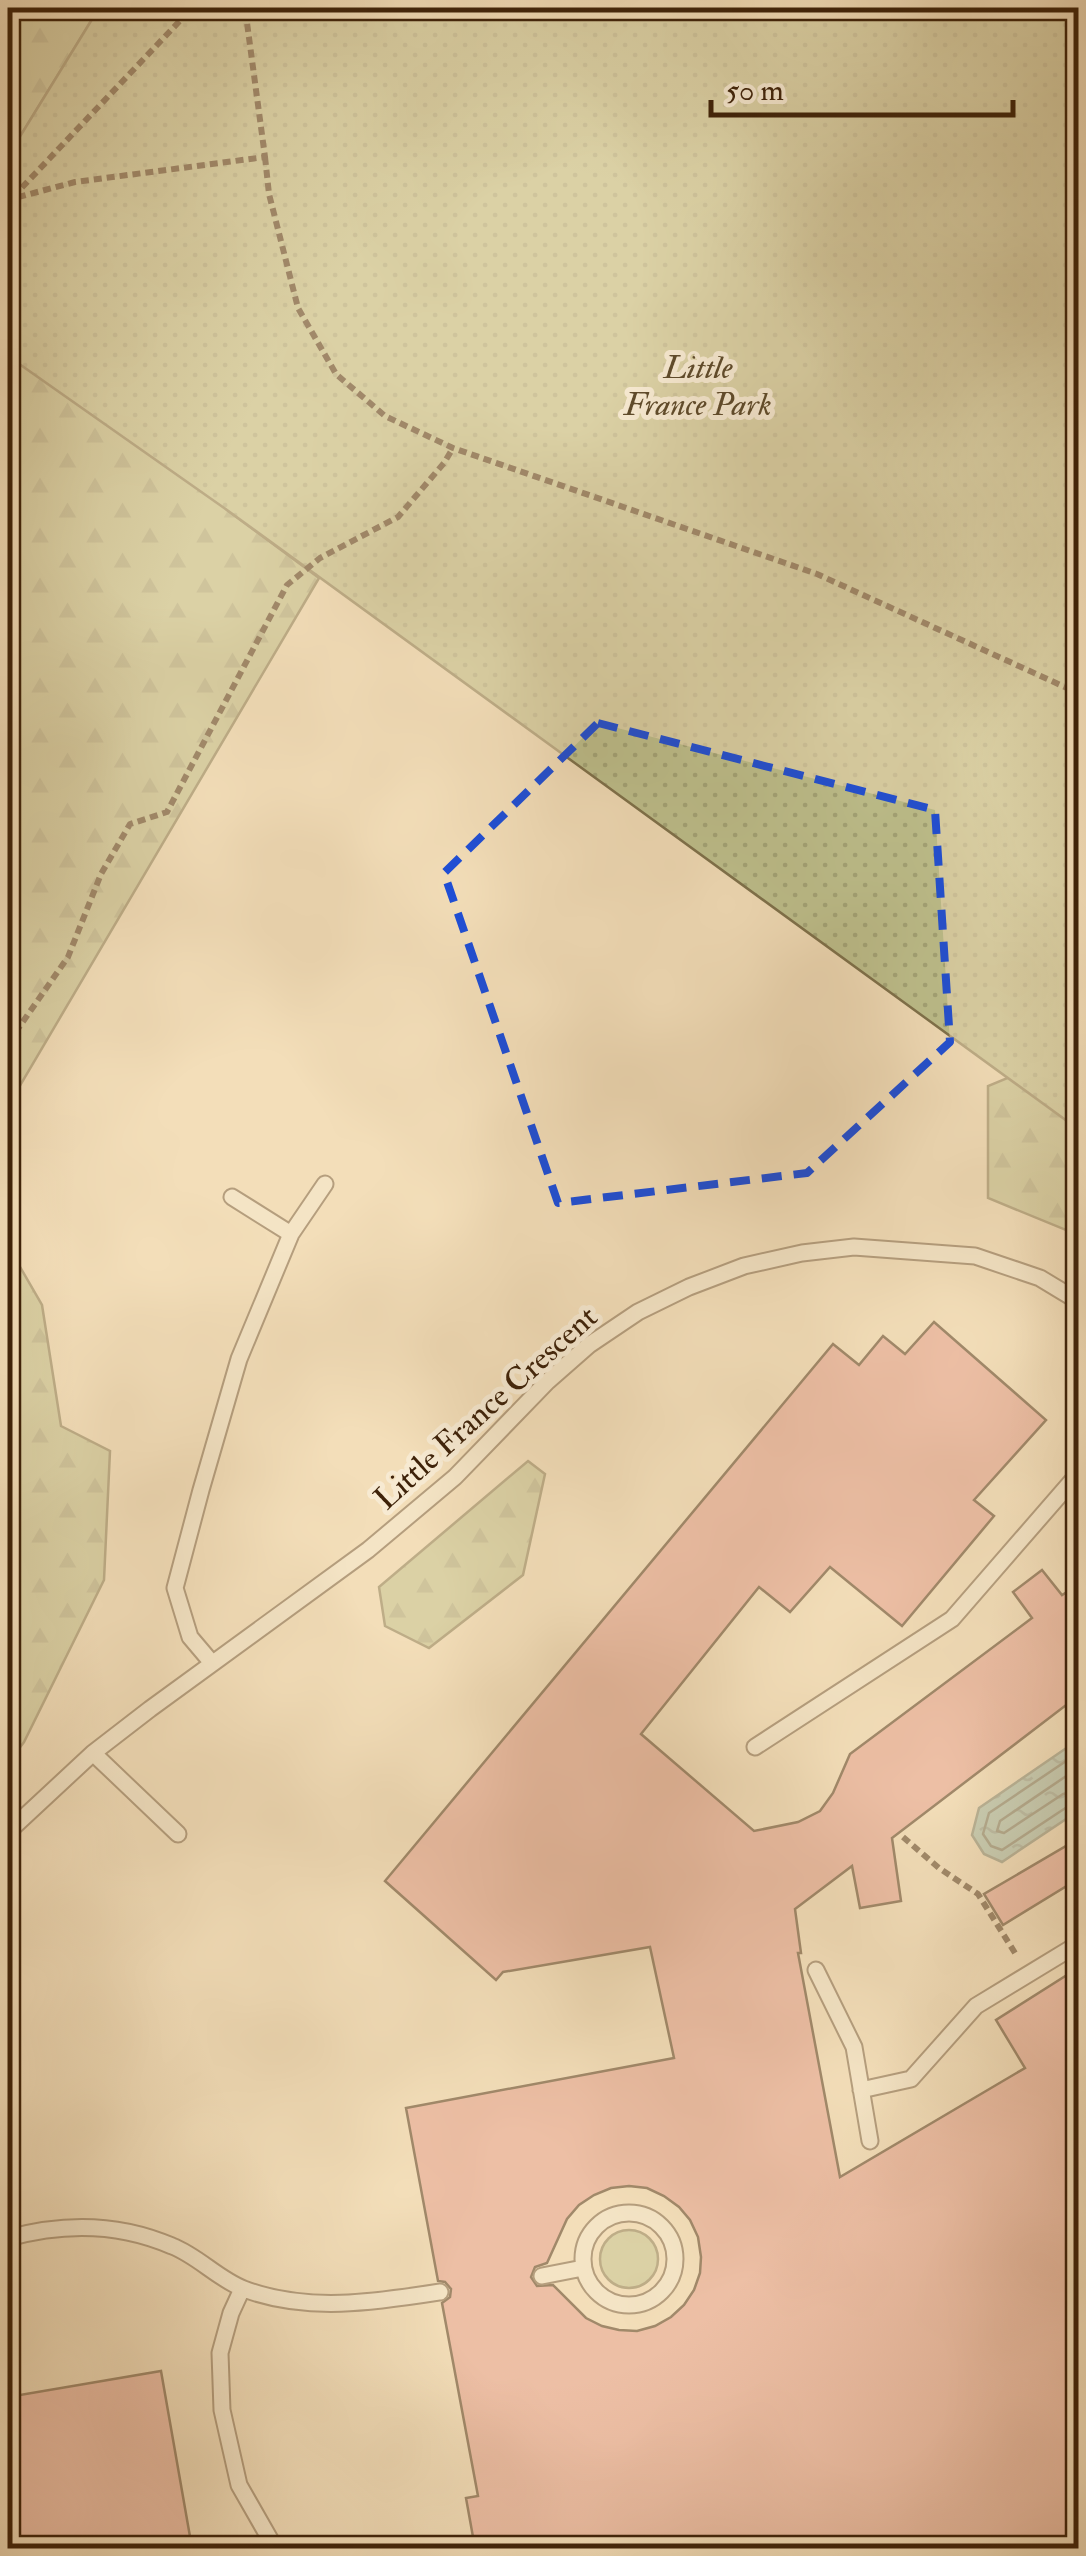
<svg xmlns="http://www.w3.org/2000/svg" width="1086" height="2556" viewBox="0 0 1086 2556" font-family="'IM FELL Double Pica',serif">
<style>
.green{fill:#bec08d;stroke:#7e714b;stroke-width:2.5}
.forest{fill:url(#forest-firs);stroke:#7e714b;stroke-width:2.5}
.park{fill:url(#park-dots);stroke:#7e714b;stroke-width:2.5}
.water{fill:url(#water-ripples);stroke:#767e6c;stroke-width:2.5}
.lines{fill:none;stroke-linecap:round;stroke-linejoin:round}
.shore{stroke:#6c6f5c;stroke-width:2.5}
.building{fill:#e69a8d;stroke:#3e2209;stroke-width:2.5;fill-rule:evenodd}
.lane-casing{stroke:#6b5135;stroke-width:19}
.path{stroke:#3e2209;stroke-width:6;stroke-dasharray:8 5;stroke-linecap:butt}
.lane{stroke:#f7ead2;stroke-width:15}
.marked{fill:none;stroke:#1d4ed8;stroke-width:8;stroke-dasharray:20 12;stroke-linejoin:round}
.labels{text-anchor:middle;dominant-baseline:central;stroke-width:10;stroke-linejoin:round;paint-order:stroke}
.park-label{font-size:32px;font-style:italic;fill:#5e4a2a;stroke:#f7ead2}
.street-label{font-size:32px;fill:#3e2209;stroke:#f7ead2}
</style>
<defs>
<pattern id="forest-firs" width="22" height="20" patternUnits="userSpaceOnUse" patternTransform="scale(2.5)"><rect width="22" height="20" fill="#bec08d"/><path d="M5 1l3.5 6h-7zM16 11l3.5 6h-7z" fill="#a4a578"/></pattern>
<pattern id="park-dots" width="8" height="8" patternUnits="userSpaceOnUse" patternTransform="scale(2.5)"><rect width="8" height="8" fill="#bec08d"/><path d="M2 2h.1M6 6h.1" fill="none" stroke="#a4a578" stroke-width="1.8" stroke-linecap="round"/></pattern>
<pattern id="water-ripples" width="26" height="14" patternUnits="userSpaceOnUse" patternTransform="scale(2.5)"><rect width="26" height="14" fill="#9bbcae"/><path d="M2 4q2-2 4 0t4 0M15 11q2-2 4 0t4 0" fill="none" stroke="#80988c"/></pattern>
</defs>
<rect width="100%" height="100%" fill="#f3deb9"/>
<filter id="stains"><feTurbulence type="fractalNoise" baseFrequency=".002" numOctaves="4"/><feColorMatrix values="0 0 0 0 .2 0 0 0 0 .09 0 0 0 0 .02 0 0 0 .5 -.17"/></filter>
<radialGradient id="worn" r=".72"><stop offset=".6" stop-color="#630" stop-opacity="0"/><stop offset="1" stop-color="#630" stop-opacity=".3"/></radialGradient>
<path class="green" d="M600 2259a29 29 0 1 1 58 0a29 29 0 1 1-58 0Z"/>
<path class="forest" d="M 8,8 L 99,8 L 8,156 Z
M 8,262 L 227,510 L 319,578 L 8,1106 Z
M 1039,1065 L 1078,1084 L 1078,1235 L 988,1198 L 988,1086 Z
M 8,1246 L 42,1305 L 61,1426 L 110,1451 L 104,1580 L 24,1742 L 8,1763 Z
M 528,1461 L 545,1474 L 523,1575 L 429,1648 L 385,1626 L 379,1587 Z"/>
<path class="park" d="M 99,8 L 1078,8 L 1078,1129 L 227,510 L 8,356 L 8,156 Z"/>
<path class="water" d="M 1078,1740 L 1078,1811 L 1002,1862 L 984,1854 L 972,1835 L 979,1808 Z"/>
<g class="lines">
<path class="shore" d="M 1078,1753 L 989,1813 L 983,1834 L 991,1846 L 1002,1850 L 1070,1805 L 1078,1803
M 1078,1768 L 1000,1821 L 997,1831 L 1004,1833 L 1063,1794 L 1078,1791"/>
</g>
<path class="building" d="M 934,1322 L 1046,1420 L 974,1500 L 994,1516 L 902,1626 L 830,1567 L 790,1612 L 759,1587 L 641,1734 L 754,1831 L 798,1822 L 820,1811 L 833,1793 L 850,1754 L 1032,1618 L 1013,1592 L 1042,1570 L 1062,1595 L 1067,1592 L 1078,1609 L 1078,1696 L 892,1838 L 901,1901 L 860,1908 L 852,1866 L 795,1909 L 801,1953 L 798,1953 L 840,2177 L 1025,2068 L 996,2020 L 1078,1968 L 1078,2548 L 475,2548 L 466,2498 L 478,2496 L 442,2303 L 450,2297 L 451,2289 L 445,2282 L 438,2281 L 406,2108 L 674,2058 L 650,1947 L 503,1972 L 496,1980 L 385,1881 L 833,1344 L 859,1365 L 883,1336 L 905,1354 ZM 629,2186 L 647,2188 L 664,2196 L 679,2207 L 690,2220 L 698,2237 L 701,2257 L 700,2273 L 694,2290 L 684,2305 L 671,2317 L 655,2326 L 637,2331 L 619,2330 L 602,2326 L 586,2318 L 553,2285 L 537,2286 L 531,2277 L 535,2267 L 547,2263 L 567,2219 L 579,2205 L 594,2195 L 611,2188 Z
M 1078,1839 L 1078,1879 L 1003,1925 L 984,1894 Z
M 161,2371 L 192,2548 L 8,2548 L 8,2397 Z"/>
<g class="lines">
<g class="lane-casing">
<path id="lane" d="M 232,1197 L 291,1234
M 212,1663 L 190,1637 L 175,1588 L 201,1490 L 239,1359 L 291,1234 L 325,1184
M 755,1747 L 952,1619 L 1078,1474
M 93,1753 L 178,1834
M 8,1832 L 93,1753 L 150,1709 L 368,1550 L 455,1477 L 548,1381 L 589,1345 L 638,1312 L 689,1287 L 744,1266 L 802,1253 L 854,1247 L 975,1256 L 1040,1278 L 1078,1301
M 816,1970 L 854,2047 L 870,2141
M 861,2090 L 911,2079 L 976,2006 L 1078,1944
M583 2259a46 46 0 1 1 92 0a46 46 0 1 1-92 0Z
M 8,2238 C 62,2223 119,2223 172,2246 C 198,2256 218,2279 244,2289 C 307,2313 376,2302 440,2292
M 542,2276 L 583,2268
M 242,2289 L 231,2313 L 220,2353 L 222,2410 L 239,2485 L 275,2548"/>
</g>
<path class="path" d="M 265,157 L 269,194 L 298,308 L 336,374 L 385,416 L 453,448 L 817,574 L 1078,693
M 13,197 L 192,8
M 8,204 L 11,199 L 75,182 L 265,157 L 245,8
M 8,1043 L 68,957 L 101,874 L 130,824 L 167,812 L 287,585 L 320,558 L 398,517 L 444,463 L 453,448
M 903,1837 L 939,1868 L 978,1894 L 1015,1953"/>
<use href="#lane" class="lane"/>
</g>
<path d="M0 0H1086V2556H0ZM 598,723 L 935,810 L 950,1042 L 807,1173 L 558,1203 L 444,873 Z" fill="#f3deb9" fill-opacity=".55" fill-rule="evenodd"/>
<path class="marked" d="M 598,723 L 935,810 L 950,1042 L 807,1173 L 558,1203 L 444,873 Z"/>
<g class="labels">
<g class="park-label">
<text x="698" y="368">Little<tspan x="698" dy="37">France Park</tspan></text>
</g>
<g class="street-label">
<text transform="translate(486 1408) rotate(-42)">Little France Crescent</text>
</g>
</g>
<rect width="1086" height="2556" fill="none" stroke="#f3deb9" stroke-width="40"/>
<rect x="10" y="10" width="1066" height="2536" fill="none" stroke="#3e2209" stroke-width="5"/>
<rect x="20" y="20" width="1046" height="2516" fill="none" stroke="#3e2209" stroke-width="2.5"/>
<path d="M711 100v15h302v-15" fill="none" stroke="#3e2209" stroke-width="5"/>
<text x="726" y="100" font-size="30" fill="#3e2209" stroke="#f7ead2" stroke-width="8" paint-order="stroke">50 m</text>
<rect width="100%" height="100%" filter="url(#stains)"/>
<rect width="100%" height="100%" fill="url(#worn)"/>
</svg>
